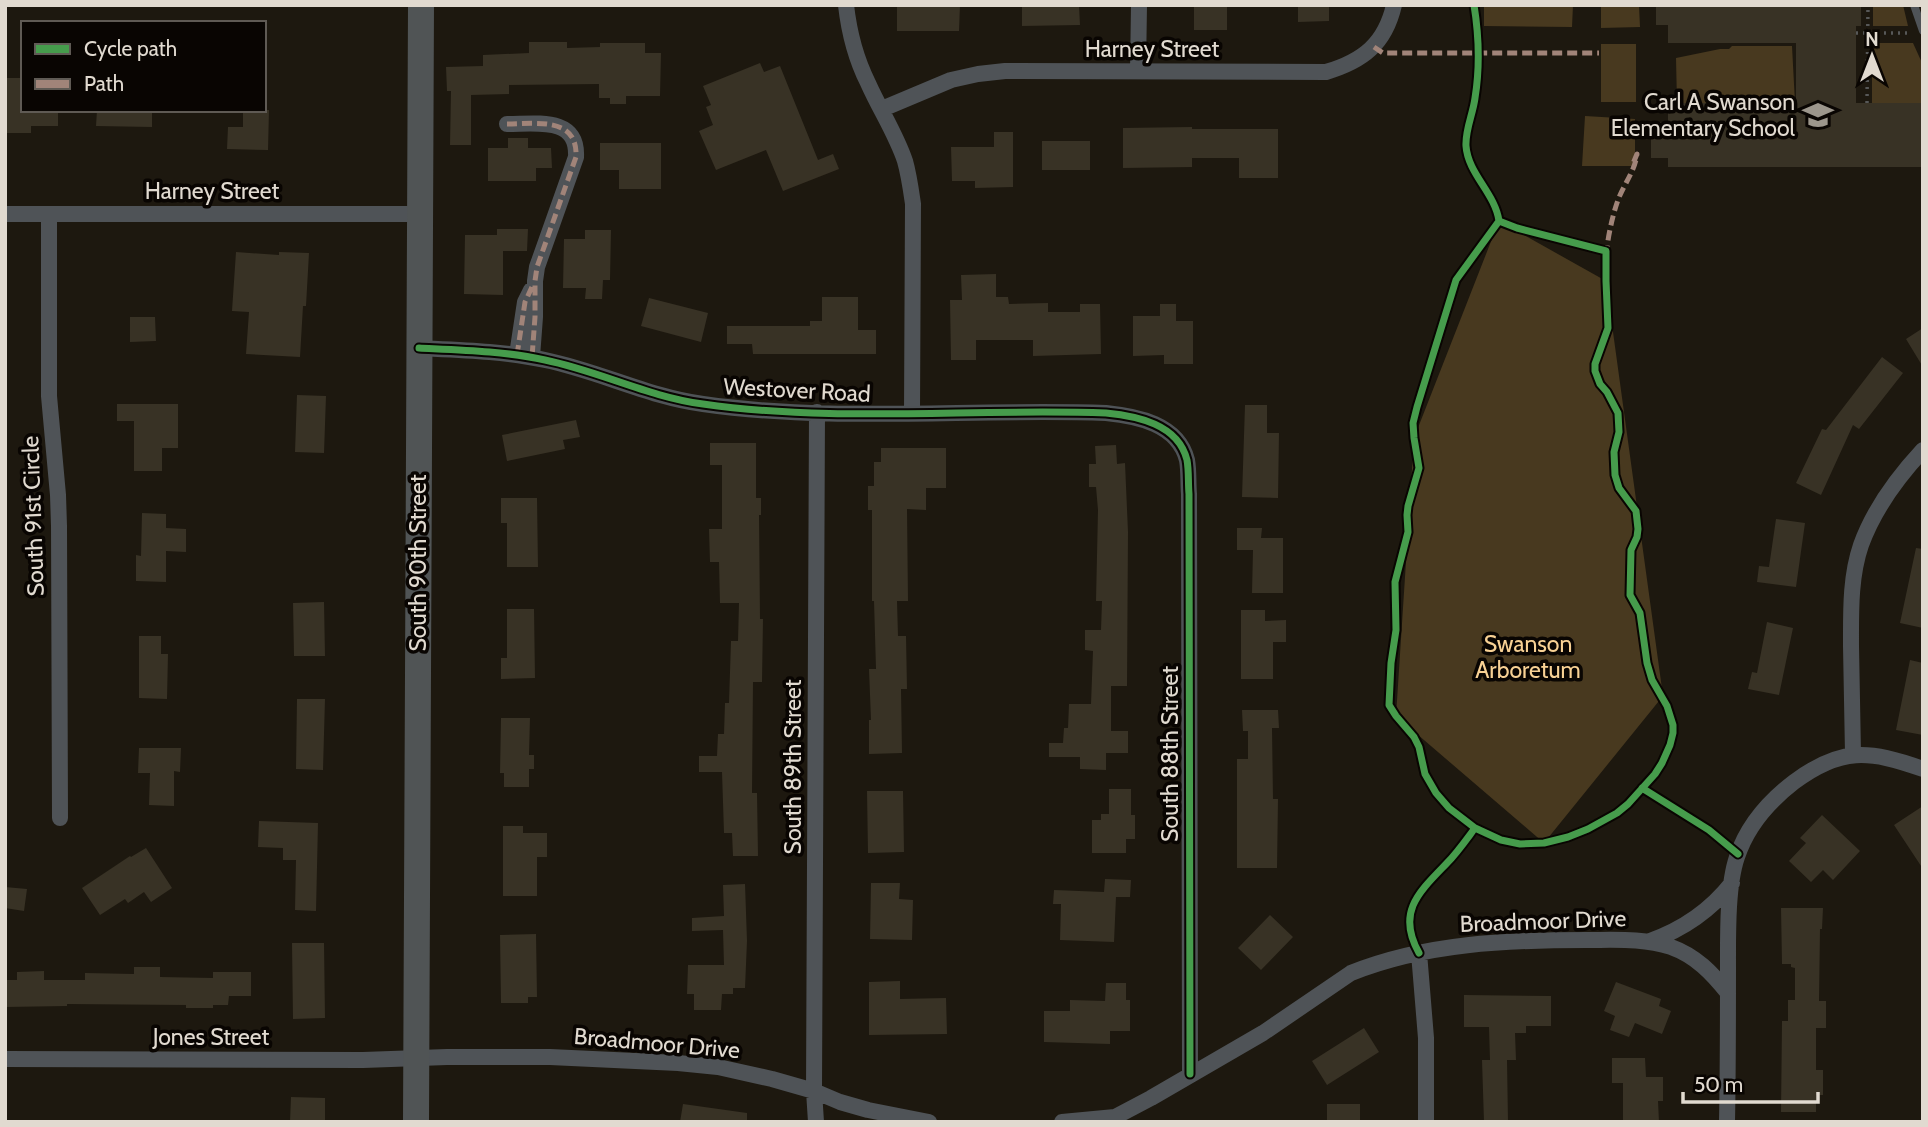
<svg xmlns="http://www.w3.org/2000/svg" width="1928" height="1127" viewBox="0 0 1928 1127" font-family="Cabin,sans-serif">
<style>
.green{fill:#48391f}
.building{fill:#383225}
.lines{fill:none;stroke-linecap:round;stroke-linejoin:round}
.path{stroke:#575858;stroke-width:3.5;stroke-dasharray:2 5;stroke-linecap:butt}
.lane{stroke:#4f5357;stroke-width:8}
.street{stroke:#4f5357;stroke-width:16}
.primary{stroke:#505455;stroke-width:26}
.quiet{stroke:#a18479;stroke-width:5;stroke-dasharray:10 5;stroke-linecap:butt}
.cycleway-casing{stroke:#090502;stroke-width:11}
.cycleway{stroke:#469c4c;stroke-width:7}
.labels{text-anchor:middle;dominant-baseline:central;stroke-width:7;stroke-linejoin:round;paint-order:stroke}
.street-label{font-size:23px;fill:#e1dad0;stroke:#090502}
.poi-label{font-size:23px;fill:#e1dad0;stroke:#090502;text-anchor:end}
.park-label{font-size:23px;fill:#f8d194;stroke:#090502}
</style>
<rect width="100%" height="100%" fill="#1d180f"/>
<path class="green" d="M 1484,5 L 1573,5 L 1572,27 L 1484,26 Z
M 1601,5 L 1639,5 L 1640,27 L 1601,28 Z
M 1873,5 L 1903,5 L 1908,26 L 1873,26 Z
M 1872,43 L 1913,43 L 1923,65 L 1923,103 L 1872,103 Z
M 1601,44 L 1636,44 L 1636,102 L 1601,102 Z
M 1732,46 L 1792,46 L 1795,103 L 1677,103 L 1676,58 L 1720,49 L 1729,49 Z
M 1585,116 L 1635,119 L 1635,162 L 1632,166 L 1582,166 Z
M 1499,221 L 1606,281 L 1663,696 L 1544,843 L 1396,716 L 1414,438 Z"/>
<path class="building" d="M 897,5 L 960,5 L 959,31 L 897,31 Z
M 1022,5 L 1079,5 L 1080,25 L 1022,26 Z
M 1194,5 L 1227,5 L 1227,30 L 1194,30 Z
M 1298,5 L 1329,5 L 1329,21 L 1298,22 Z
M 1656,5 L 1861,5 L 1861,26 L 1856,26 L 1856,103 L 1923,103 L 1923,167 L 1668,167 L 1668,158 L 1651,158 L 1651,122 L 1668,122 L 1668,103 L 1796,103 L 1796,43 L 1668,43 L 1668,25 L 1656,25 Z
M 529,42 L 567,42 L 567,48 L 600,47 L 600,43 L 645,43 L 645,53 L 661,53 L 660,96 L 626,96 L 626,104 L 610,104 L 610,98 L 599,98 L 599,84 L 509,85 L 509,94 L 471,95 L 471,145 L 450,145 L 451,91 L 447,91 L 446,67 L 483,66 L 483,55 L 529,53 Z
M 760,63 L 764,72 L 780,66 L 818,160 L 833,154 L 839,169 L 783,191 L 766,150 L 716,170 L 699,131 L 713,125 L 706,107 L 711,105 L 703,86 Z
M 5,78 L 23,78 L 23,110 L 58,110 L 58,126 L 31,126 L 31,133 L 5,133 Z
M 97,110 L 152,110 L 152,127 L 96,126 Z
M 243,110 L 269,110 L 268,150 L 227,149 L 228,127 L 243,127 Z
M 1192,127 L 1192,129 L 1278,129 L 1278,178 L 1239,178 L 1239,158 L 1192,158 L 1192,167 L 1123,168 L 1123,128 Z
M 994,132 L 1013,132 L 1013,187 L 975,188 L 975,181 L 952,181 L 951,147 L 994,147 Z
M 508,138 L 528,138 L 528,148 L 551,148 L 552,168 L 536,168 L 536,181 L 488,181 L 488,148 L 508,148 Z
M 1042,141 L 1090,141 L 1090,170 L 1042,170 Z
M 600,143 L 661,143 L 661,189 L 619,189 L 619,170 L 600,170 Z
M 497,229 L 528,229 L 527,251 L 503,251 L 503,295 L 464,294 L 465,235 L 497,235 Z
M 585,230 L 611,230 L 610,280 L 603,280 L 602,299 L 585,299 L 586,288 L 563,288 L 564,239 L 585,239 Z
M 236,252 L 279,255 L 279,252 L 309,253 L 306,306 L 303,306 L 300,357 L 246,354 L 249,312 L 232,311 Z
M 996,274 L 996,297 L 1008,297 L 1009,304 L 1048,303 L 1048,312 L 1080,312 L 1080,304 L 1100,304 L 1101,354 L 1033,356 L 1033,340 L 976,340 L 976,360 L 951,360 L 950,300 L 962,300 L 961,275 Z
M 822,297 L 858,297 L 858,330 L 876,330 L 876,354 L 753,354 L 752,344 L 727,344 L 727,326 L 810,326 L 810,321 L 822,321 Z
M 649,298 L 708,313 L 701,342 L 641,326 Z
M 1160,304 L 1176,304 L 1176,321 L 1193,321 L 1193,364 L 1164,364 L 1164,355 L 1133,356 L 1133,316 L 1160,316 Z
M 130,317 L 155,317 L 156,341 L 130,342 Z
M 1923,328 L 1923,367 L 1906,339 Z
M 1882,357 L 1903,373 L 1859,429 L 1853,425 L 1821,495 L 1796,483 L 1822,429 L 1826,430 Z
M 297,395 L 326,396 L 324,453 L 295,452 Z
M 117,404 L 178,404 L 178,448 L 162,448 L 162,471 L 134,471 L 134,421 L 117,421 Z
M 1245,405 L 1267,405 L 1267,433 L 1279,433 L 1278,498 L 1242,497 Z
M 576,420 L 580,437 L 563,440 L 565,449 L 507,461 L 502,435 Z
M 710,443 L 756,443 L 756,498 L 761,498 L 761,515 L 759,515 L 760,619 L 763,619 L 762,682 L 753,682 L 752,793 L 757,793 L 758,856 L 733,856 L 732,833 L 724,833 L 722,772 L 699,772 L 699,756 L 717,756 L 718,734 L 724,734 L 725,703 L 729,703 L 731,641 L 738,641 L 739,603 L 720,603 L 719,562 L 710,562 L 709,529 L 722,529 L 722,465 L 710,465 Z
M 1116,445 L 1117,464 L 1125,463 L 1128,532 L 1127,686 L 1111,686 L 1111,731 L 1128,731 L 1128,753 L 1106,753 L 1106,770 L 1080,769 L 1080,757 L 1049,757 L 1049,743 L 1063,743 L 1064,728 L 1068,728 L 1069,704 L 1091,704 L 1093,651 L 1085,650 L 1085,630 L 1101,630 L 1102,601 L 1096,601 L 1098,510 L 1096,487 L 1089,487 L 1089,464 L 1096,464 L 1095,446 Z
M 881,448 L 946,448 L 946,488 L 926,488 L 926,510 L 907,509 L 908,601 L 897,601 L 898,636 L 906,636 L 907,689 L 901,689 L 902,753 L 869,754 L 869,720 L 871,720 L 869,669 L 876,669 L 874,601 L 872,601 L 872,510 L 868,510 L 868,486 L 874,486 L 874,462 L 881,462 Z
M 501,498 L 537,498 L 538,567 L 507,567 L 507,523 L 501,523 Z
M 142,513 L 166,514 L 166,528 L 186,529 L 186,552 L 166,551 L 166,582 L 136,581 L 136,555 L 141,556 Z
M 1776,519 L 1805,523 L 1796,587 L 1757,582 L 1759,566 L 1769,567 Z
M 1237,528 L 1262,528 L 1261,538 L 1283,538 L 1283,593 L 1252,593 L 1253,550 L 1237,550 Z
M 1916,548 L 1923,549 L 1923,628 L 1900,623 Z
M 324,602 L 325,656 L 294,656 L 293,603 Z
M 507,609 L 534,609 L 535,678 L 501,679 L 501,658 L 507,658 Z
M 1241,610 L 1265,610 L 1265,621 L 1286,620 L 1286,642 L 1273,642 L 1273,679 L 1241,679 Z
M 1767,622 L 1793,628 L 1779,695 L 1748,689 L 1752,672 L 1757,673 Z
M 139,636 L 161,636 L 161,654 L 168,654 L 167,699 L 139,698 Z
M 1910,660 L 1923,663 L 1923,735 L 1896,730 Z
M 297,699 L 325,699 L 323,770 L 296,769 Z
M 1242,710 L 1278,710 L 1279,728 L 1272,728 L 1273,799 L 1278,799 L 1277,868 L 1237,868 L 1237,759 L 1248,759 L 1248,731 L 1243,731 Z
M 501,718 L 530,718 L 529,755 L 534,755 L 534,769 L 529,769 L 529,787 L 504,787 L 504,773 L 500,773 Z
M 139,748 L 181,748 L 180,772 L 174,771 L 174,806 L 149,805 L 150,773 L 138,773 Z
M 1109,789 L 1131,789 L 1131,815 L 1135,815 L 1135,839 L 1126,839 L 1126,853 L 1092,853 L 1092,820 L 1101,820 L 1101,814 L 1109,814 Z
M 867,791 L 903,791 L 904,852 L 868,853 Z
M 1923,806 L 1923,869 L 1894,825 Z
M 1822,815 L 1860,851 L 1833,880 L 1823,870 L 1811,882 L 1789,861 L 1806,843 L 1800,838 Z
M 259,821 L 318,823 L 316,911 L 295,910 L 296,860 L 283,860 L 283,848 L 258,847 Z
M 503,826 L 523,826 L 523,833 L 547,833 L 547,857 L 537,857 L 537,896 L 503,896 Z
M 146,848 L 172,888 L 151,902 L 144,892 L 128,903 L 125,899 L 100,915 L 82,888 L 130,856 L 131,857 Z
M 1105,879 L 1131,880 L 1130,897 L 1116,897 L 1114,942 L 1060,940 L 1061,904 L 1053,904 L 1054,890 L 1104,892 Z
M 871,883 L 900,883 L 899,899 L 913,900 L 912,940 L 870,939 Z
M 745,884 L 747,941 L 745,988 L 733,988 L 733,994 L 722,994 L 721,1010 L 694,1010 L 694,994 L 687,994 L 688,965 L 724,965 L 723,930 L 692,931 L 692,918 L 724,916 L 723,885 Z
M 5,887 L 27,889 L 24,911 L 5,908 Z
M 1781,908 L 1823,908 L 1822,929 L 1820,929 L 1819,1001 L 1826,1001 L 1826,1028 L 1816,1028 L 1816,1070 L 1823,1070 L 1823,1095 L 1816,1095 L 1816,1112 L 1781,1112 L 1782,1021 L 1788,1021 L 1788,1000 L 1795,1000 L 1795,968 L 1791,967 L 1791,964 L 1782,964 Z
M 1270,915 L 1293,937 L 1261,970 L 1238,948 Z
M 536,934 L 537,997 L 528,997 L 528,1003 L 501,1003 L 500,935 Z
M 292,943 L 324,943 L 325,1018 L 293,1019 Z
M 134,967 L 160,967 L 160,977 L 213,978 L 213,972 L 251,972 L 251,996 L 229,996 L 228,1005 L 213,1005 L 213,1008 L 186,1008 L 186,1005 L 67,1004 L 67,1006 L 5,1007 L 5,980 L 17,980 L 17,972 L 44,971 L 44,980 L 85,980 L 85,973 L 134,974 Z
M 900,981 L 900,999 L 946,998 L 947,1034 L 869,1035 L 869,982 Z
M 1616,982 L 1661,999 L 1659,1006 L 1671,1011 L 1662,1034 L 1635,1023 L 1629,1037 L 1610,1030 L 1615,1016 L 1604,1011 Z
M 1106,983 L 1126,983 L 1126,1000 L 1130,1000 L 1130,1031 L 1110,1031 L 1110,1044 L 1044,1042 L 1044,1011 L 1070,1011 L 1070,1000 L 1105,1001 Z
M 1464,995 L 1551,996 L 1551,1026 L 1526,1026 L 1526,1033 L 1515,1033 L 1516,1060 L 1507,1060 L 1508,1122 L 1484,1122 L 1482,1060 L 1490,1060 L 1489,1027 L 1464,1027 Z
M 1364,1028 L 1379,1052 L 1327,1085 L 1312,1061 Z
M 1612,1058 L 1645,1058 L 1646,1077 L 1663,1077 L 1663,1101 L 1658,1101 L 1659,1122 L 1623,1122 L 1623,1083 L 1612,1083 Z
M 291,1097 L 325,1098 L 325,1122 L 290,1122 Z
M 683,1104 L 747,1113 L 747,1122 L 680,1122 Z
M 1327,1104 L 1360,1104 L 1360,1122 L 1327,1122 Z"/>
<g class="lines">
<path class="path" d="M 1856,33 L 1910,33
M 1867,103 L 1868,5"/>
<path class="lane" d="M 1914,5 L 1923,31"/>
<path class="street" d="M 846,5 C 849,32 856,59 868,83 C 880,110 896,134 905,161 C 909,175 911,190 913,204 L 912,413
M 1138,71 L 1139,5
M 882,109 L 951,80 L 978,74 L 1005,71 L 1326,72 C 1363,61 1385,44 1394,5
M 507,124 C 536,124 578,116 576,157 L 537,267 L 535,281 L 535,317 L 532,357
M 5,214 L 420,214
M 49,214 L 49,396 L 58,495 L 59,526 L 60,818
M 419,348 C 461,350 504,351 545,360 C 599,371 649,397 703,404 C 836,423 972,408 1106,413 C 1137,416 1178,424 1187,460 C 1189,471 1188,483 1189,494 L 1190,1074
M 517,355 L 525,302 L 531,290
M 1853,754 C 1852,718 1852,682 1851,646 C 1851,612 1850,577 1861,545 C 1874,509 1897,478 1923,450
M 1650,941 C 1684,929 1710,911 1732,883
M 1419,953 L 1426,1038 L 1426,1122
M 5,1059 L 363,1060 L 447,1057 L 550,1057 L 678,1063 L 718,1067 L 772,1079 L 814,1091 L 840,1102 L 868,1110 L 929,1122
M 816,1122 L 814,1091 L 817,412
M 1062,1122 L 1115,1117 L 1151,1098 L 1263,1033 L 1351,973 C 1426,943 1507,940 1587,940 C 1615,940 1644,938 1671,947 C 1696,956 1712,973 1728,993
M 1727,1122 C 1728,1070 1728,1019 1728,968 C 1728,936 1727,886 1737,857 C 1747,826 1768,802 1794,782 C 1841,747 1869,750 1923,769"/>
<path class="primary" d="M 416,1122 L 421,5"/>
<path class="quiet" d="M 1374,47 L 1383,53 L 1599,53
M 507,124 C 536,124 578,116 576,157 L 537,267 L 535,281 L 535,317 L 532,357
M 1606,255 C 1608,237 1612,217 1618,200 C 1624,184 1635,171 1637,154 L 1632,166
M 517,355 L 525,302 L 532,287"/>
<g class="cycleway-casing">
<path id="cycleway" d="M 1474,5 C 1479,36 1480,67 1475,98 C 1473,114 1465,130 1466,146 C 1468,174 1495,193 1499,221 L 1456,280 L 1417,407 L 1413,423 L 1414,438 L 1419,468 L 1408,506 L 1407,515 L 1408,532 L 1395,582 L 1396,630 L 1391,663 L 1389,705 L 1396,716 L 1414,737 L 1419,747 L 1425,774 L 1436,793 L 1449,808 L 1475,828 L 1501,840 L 1520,844 L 1544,843 L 1568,837 L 1588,829 L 1617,813 L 1628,804 L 1655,774 L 1662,763 L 1670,745 L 1673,733 L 1673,725 L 1667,706 L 1652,680 L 1647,663 L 1640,613 L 1630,595 L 1631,550 L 1637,537 L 1638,529 L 1636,511 L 1619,488 L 1615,475 L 1614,452 L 1619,432 L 1618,413 L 1607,392 L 1600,384 L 1595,371 L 1595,364 L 1608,328 L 1606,281 L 1606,251 L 1517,228 L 1499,221
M 419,348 C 461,350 504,351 545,360 C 599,371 649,397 703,404 C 836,423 972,408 1106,413 C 1137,416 1178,424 1187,460 C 1189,471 1188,483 1189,494 L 1190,1074
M 1642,788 L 1709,830 L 1738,854
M 1419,953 C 1396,912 1419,892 1447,863 C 1457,853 1466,840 1475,828"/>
</g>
<use href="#cycleway" class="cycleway"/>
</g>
<defs>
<g id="school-bare" transform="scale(2.415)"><path d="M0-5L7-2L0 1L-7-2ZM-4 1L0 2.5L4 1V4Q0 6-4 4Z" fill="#9c968c" stroke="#090502" stroke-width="2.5" paint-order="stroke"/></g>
</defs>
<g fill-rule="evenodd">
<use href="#school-bare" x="1818" y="115"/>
</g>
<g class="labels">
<g class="street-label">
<text x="1152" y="49">Harney Street</text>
<text x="212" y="191">Harney Street</text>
<text transform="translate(797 390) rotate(3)">Westover Road</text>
<text transform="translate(33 516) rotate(-92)">South 91st Circle</text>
<text transform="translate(418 563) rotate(-90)">South 90th Street</text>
<text transform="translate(1170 754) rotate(-90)">South 88th Street</text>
<text transform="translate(793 767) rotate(-90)">South 89th Street</text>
<text transform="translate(1543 921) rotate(-2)">Broadmoor Drive</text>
<text x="211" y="1037">Jones Street</text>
<text transform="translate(657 1043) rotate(5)">Broadmoor Drive</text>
</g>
<g class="poi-label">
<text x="1795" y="102">Carl A Swanson<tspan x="1795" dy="26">Elementary School</tspan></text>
</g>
<g class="park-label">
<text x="1528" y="644">Swanson<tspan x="1528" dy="26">Arboretum</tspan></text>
</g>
</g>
<rect width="1928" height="1127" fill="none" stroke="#e1dad0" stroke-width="14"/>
<rect x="21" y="21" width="245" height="91" fill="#090502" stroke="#5f5a54" stroke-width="2"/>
<rect x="35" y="44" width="35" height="10" fill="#469c4c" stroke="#5f5a54" stroke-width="2"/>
<text x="84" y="56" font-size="21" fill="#e1dad0">Cycle path</text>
<rect x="35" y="79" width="35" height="10" fill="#a18479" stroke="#5f5a54" stroke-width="2"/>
<text x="84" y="91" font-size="21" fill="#e1dad0">Path</text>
<g transform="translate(1872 56)" stroke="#090502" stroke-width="5" paint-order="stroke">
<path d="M0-5L12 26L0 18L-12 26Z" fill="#e1dad0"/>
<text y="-10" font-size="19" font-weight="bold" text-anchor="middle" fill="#e1dad0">N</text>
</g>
<path d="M1683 1092v10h135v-10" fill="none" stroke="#e1dad0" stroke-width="3.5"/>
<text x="1694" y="1092" font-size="21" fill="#e1dad0" stroke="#090502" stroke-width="5" paint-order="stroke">50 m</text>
</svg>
